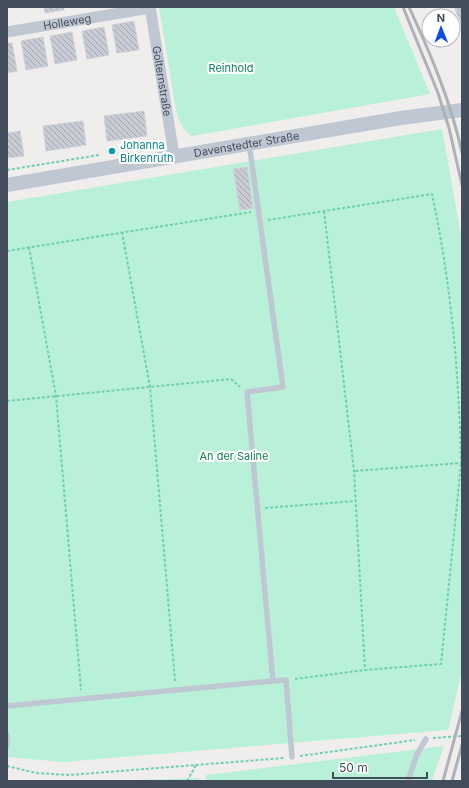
<svg xmlns="http://www.w3.org/2000/svg" width="469" height="788" viewBox="0 0 469 788" font-family="Inter,sans-serif">
<style>
.green{fill:#b8f1d7}
.building{fill:url(#building-back-hatch);stroke:#d0d2d9}
.lines{fill:none;stroke-linecap:round;stroke-linejoin:round}
.path{stroke:#6ed0af;stroke-width:2;stroke-dasharray:3 2;stroke-linecap:butt}
.service{stroke:#bfc7d3;stroke-width:5.5}
.minor{stroke:#bfc7d3;stroke-width:11}
.tertiary{stroke:#bfc7d3;stroke-width:14}
.rail{stroke:#afb1b8;stroke-width:3}
.culture-dot{fill:#0f9aa8;stroke:#fff;stroke-width:1.5}
.labels{text-anchor:middle;dominant-baseline:central;stroke-width:4;stroke-linejoin:round;paint-order:stroke}
.street-label{font-size:11px;fill:#444d5b;stroke:#fff}
.park-label{font-size:11px;fill:#12805a;stroke:#fff}
.culture-label{font-size:11px;fill:#0d838f;stroke:#fff;text-anchor:start}
</style>
<defs>
<pattern id="building-back-hatch" width="6" height="6" patternUnits="userSpaceOnUse"><rect width="6" height="6" fill="#c8cbd3"/><path d="M-1 5l2 2M0 0l6 6M5-1l2 2" fill="none" stroke="#a4a7ae"/></pattern>
</defs>
<rect width="100%" height="100%" fill="#f0eded"/>
<path class="green" d="M 159,7 L 394,7 L 430,94 L 192,136 C 182,130 179,120 176,110 Z
M 442,129 L 462,241 L 462,671 L 448,730 L 63,762 L 7,757 L 7,202 Z
M 444,746 L 432,781 L 206,781 L 206,775 Z
M 199,778 L 199,781 L 108,781 Z"/>
<path class="building" d="M 44,7 L 63,7 L 64,10 L 45,13 Z
M 454,7 L 462,7 L 462,25 Z
M 134,21 L 139,50 L 117,53 L 112,25 Z
M 104,27 L 109,55 L 87,59 L 82,31 Z
M 72,32 L 77,60 L 55,64 L 50,36 Z
M 43,37 L 48,66 L 26,70 L 21,41 Z
M 7,43 L 12,43 L 17,71 L 7,73 Z
M 144,111 L 147,136 L 107,141 L 104,116 Z
M 83,121 L 86,145 L 46,151 L 43,126 Z
M 20,131 L 24,156 L 7,158 L 7,133 Z
M 247,167 L 253,208 L 240,210 L 233,169 Z"/>
<g class="lines">
<path class="path" d="M 7,170 L 99,155
M 324,211 L 354,471 L 365,670
M 268,220 L 432,194 C 451,283 459,372 461,463 L 354,471
M 122,232 L 150,387 L 175,681
M 29,247 L 56,396 L 81,690
M 7,251 L 251,212
M 7,401 L 231,379 L 240,387
M 265,508 L 356,501
M 295,679 L 365,670 L 441,664 L 461,463
M 433,738 L 462,736
M 300,756 L 415,740
M 7,766 L 36,773 L 69,775 L 284,758
M 187,781 L 196,765"/>
<path class="service" d="M 249,143 L 283,387 L 247,392 L 273,681 L 286,680 L 292,757
M 7,706 L 273,681
M 7,735 L 7,746
M 408,781 L 417,754 L 426,739"/>
<g class="minor">
<path id="s1" d="M 150,7 L 174,155"/>
<path id="s2" d="M 7,32 L 150,8"/>
</g>
<path class="tertiary" id="s3" d="M 7,185 L 401,118 L 462,110"/>
<path class="rail" d="M 403,7 L 438,93 L 449,128 L 462,185
M 409,7 C 431,55 451,102 462,153
M 443,781 L 462,711
M 452,781 L 462,745"/>
</g>
<circle class="culture-dot" cx="112" cy="151" r="4"/>
<g class="labels">
<g class="street-label">
<text stroke="none"><textPath href="#s2" startOffset="61">Holleweg</textPath></text>
<text stroke="none"><textPath href="#s1" startOffset="75">Golternstraße</textPath></text>
<text stroke="none"><textPath href="#s3" startOffset="243">Davenstedter Straße</textPath></text>
</g>
<g class="park-label">
<text x="231" y="68">Reinhold</text>
<text x="234" y="456">An der Saline</text>
</g>
<g class="culture-label">
<text x="120" y="145">Johanna<tspan x="120" dy="13">Birkenruth</tspan></text>
</g>
</g>
<rect width="469" height="788" fill="none" stroke="#444d5b" stroke-width="16"/>
<g transform="translate(441 28) rotate(359)"><circle r="19" fill="#ffffff" stroke="#b4b8bd"/>
<path d="M0-3L7 15L0 10L-7 15Z" fill="#0f4ce7"/>
<text y="-6" font-size="11" font-weight="bold" text-anchor="middle" fill="#444d5b">N</text>
</g>
<path d="M333 772v6h94v-6" fill="none" stroke="#444d5b" stroke-width="2"/>
<text x="339" y="772" font-size="12" fill="#444d5b" stroke="#ffffff" stroke-width="3" paint-order="stroke">50 m</text>
</svg>
